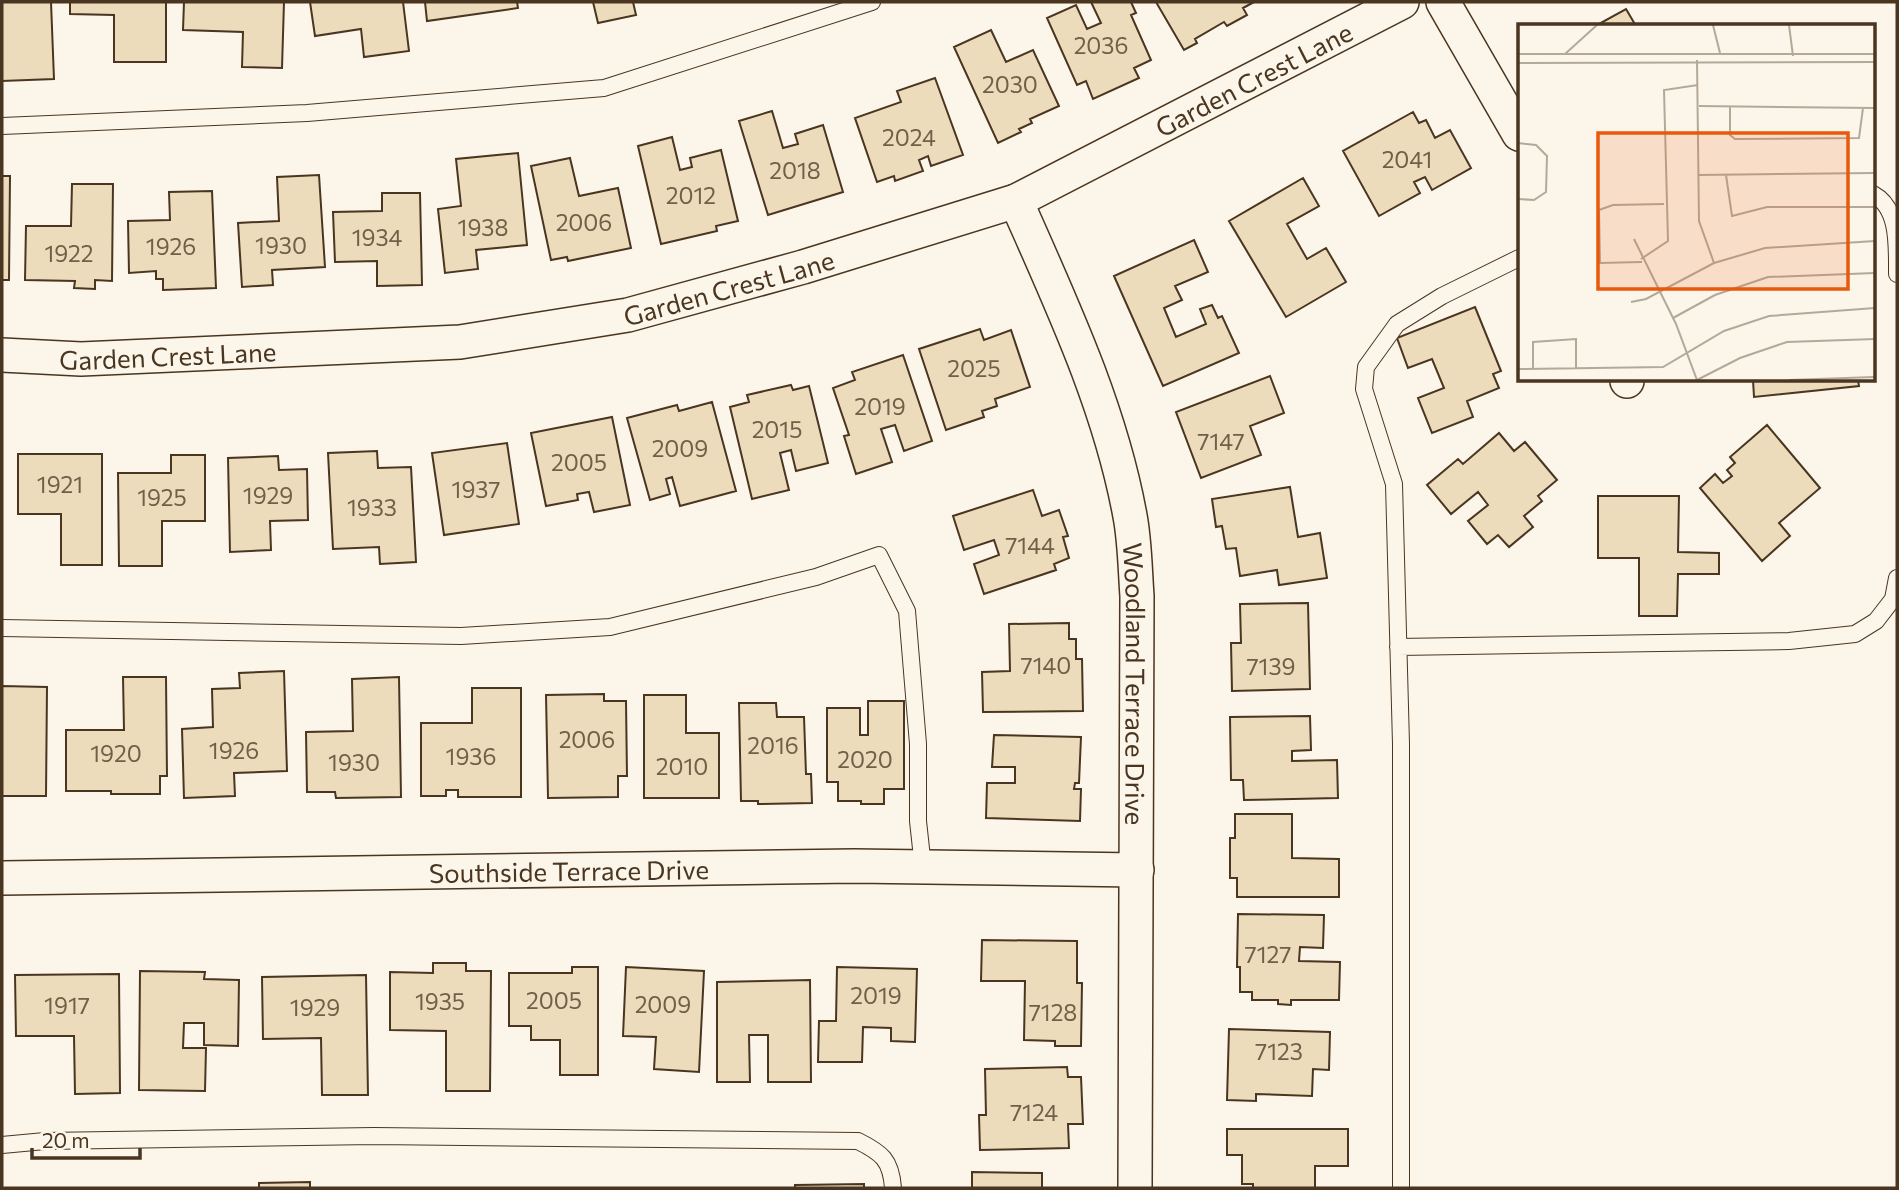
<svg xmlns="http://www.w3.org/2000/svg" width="1899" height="1190" viewBox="0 0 1899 1190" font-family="Commissioner,sans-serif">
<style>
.building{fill:#ecdcbc;stroke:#4a3520;stroke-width:2}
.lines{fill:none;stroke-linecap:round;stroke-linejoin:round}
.lane-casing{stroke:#4a3520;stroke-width:18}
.street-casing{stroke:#4a3520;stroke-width:36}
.lane{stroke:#fbf6e9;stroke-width:16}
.street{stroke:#fbf6e9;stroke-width:33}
.labels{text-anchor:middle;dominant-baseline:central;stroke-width:5;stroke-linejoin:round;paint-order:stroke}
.number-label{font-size:23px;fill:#725f47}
.street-label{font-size:26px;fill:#4a3520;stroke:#fbf6e9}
.inset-road{fill:none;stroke:#b4a999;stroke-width:2}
.view{fill:#e8590c;fill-opacity:0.15;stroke:#e8590c;stroke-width:3.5}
.inset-edge{fill:none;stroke:#4a3520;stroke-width:3.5}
</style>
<rect width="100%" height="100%" fill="#fbf6e9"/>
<path class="building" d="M 2,2 L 51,2 L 54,79 L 2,81 Z
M 70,2 L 166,2 L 166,62 L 114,62 L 114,15 L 70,14 Z
M 184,2 L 284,2 L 282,68 L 242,67 L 243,32 L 183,30 Z
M 310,2 L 403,2 L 409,51 L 364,57 L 361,29 L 315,36 Z
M 425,2 L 517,2 L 518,8 L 427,21 Z
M 593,2 L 633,2 L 636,15 L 598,23 Z
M 1091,2 L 1131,2 L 1136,13 L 1131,15 L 1151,60 L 1134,68 L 1139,78 L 1093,99 L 1086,81 L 1077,85 L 1047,18 L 1076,5 L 1087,29 L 1101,23 Z
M 1156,2 L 1254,2 L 1243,8 L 1247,15 L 1227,26 L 1224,22 L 1195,39 L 1197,43 L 1184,50 Z
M 1626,9 L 1636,26 L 1598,26 L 1597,25 Z
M 991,30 L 1006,62 L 1033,50 L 1059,106 L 1030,119 L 1032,123 L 1019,129 L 1021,132 L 998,143 L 954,47 Z
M 935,78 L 963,155 L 931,166 L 928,156 L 919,160 L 923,171 L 895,181 L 894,176 L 877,182 L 855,118 L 901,102 L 897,91 Z
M 772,111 L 783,148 L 798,144 L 795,134 L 823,125 L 843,192 L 768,215 L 739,121 Z
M 1413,112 L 1419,123 L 1426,120 L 1435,138 L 1450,130 L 1471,168 L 1432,190 L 1425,177 L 1414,182 L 1420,193 L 1379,216 L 1343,151 Z
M 672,137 L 680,170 L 692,167 L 690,158 L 721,150 L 738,221 L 716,226 L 717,231 L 661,244 L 638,146 Z
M 518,153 L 527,245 L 476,250 L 478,269 L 445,273 L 438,209 L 461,206 L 456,159 Z
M 570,158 L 579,196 L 618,188 L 631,248 L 568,261 L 567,257 L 551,260 L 531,166 Z
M 319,175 L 325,267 L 272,270 L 273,285 L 242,287 L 238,223 L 279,221 L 277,177 Z
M 2,176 L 10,176 L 9,280 L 2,280 Z
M 1303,178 L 1319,206 L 1287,224 L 1307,259 L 1326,248 L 1346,282 L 1286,317 L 1229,221 Z
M 72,184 L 113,184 L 112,281 L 95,280 L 95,289 L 74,288 L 75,281 L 25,280 L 26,226 L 71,226 Z
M 212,191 L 216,288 L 163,290 L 163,279 L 156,279 L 156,271 L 129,273 L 128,221 L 170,220 L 169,192 Z
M 382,193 L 420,193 L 422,285 L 377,286 L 377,261 L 335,262 L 333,212 L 382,211 Z
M 1194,240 L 1208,272 L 1175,286 L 1182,300 L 1164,308 L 1176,337 L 1206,324 L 1200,309 L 1212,305 L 1218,318 L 1222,316 L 1239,353 L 1163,386 L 1114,276 Z
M 1475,307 L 1501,371 L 1493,374 L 1499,388 L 1467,401 L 1473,417 L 1432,433 L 1418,398 L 1444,388 L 1432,359 L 1408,368 L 1397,338 Z
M 980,329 L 984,340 L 1011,330 L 1030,387 L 995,399 L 997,406 L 982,411 L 984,417 L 946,430 L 919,349 Z
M 903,355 L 932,441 L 904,451 L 895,425 L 881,429 L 892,462 L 856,474 L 844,436 L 849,435 L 833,388 L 855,380 L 852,372 Z
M 1270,376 L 1284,413 L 1250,426 L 1261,455 L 1201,478 L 1176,412 Z
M 1753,380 L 1858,380 L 1859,386 L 1754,397 Z
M 791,385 L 793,390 L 809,386 L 828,463 L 796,471 L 791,450 L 780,453 L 789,490 L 752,499 L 730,407 L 749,402 L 747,395 Z
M 712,402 L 736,491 L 680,506 L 672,477 L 666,479 L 670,494 L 650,500 L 627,418 L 677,405 L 679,411 Z
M 612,417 L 630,505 L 594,512 L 589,492 L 577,494 L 578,500 L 546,506 L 531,433 Z
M 1767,425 L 1820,488 L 1779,523 L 1790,536 L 1762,561 L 1700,488 L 1715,474 L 1723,483 L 1732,476 L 1727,470 L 1735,463 L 1730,457 Z
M 1499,433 L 1514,451 L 1525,442 L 1557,480 L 1538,496 L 1542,501 L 1524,516 L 1533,527 L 1509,547 L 1498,535 L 1487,544 L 1468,521 L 1488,505 L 1478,492 L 1451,514 L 1427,485 L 1458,459 L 1463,464 Z
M 507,443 L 519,524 L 444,535 L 432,453 Z
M 377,451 L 378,468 L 411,467 L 416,562 L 380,564 L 379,547 L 333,549 L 328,453 Z
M 18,454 L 102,454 L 102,565 L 61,565 L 61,514 L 18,514 Z
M 171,455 L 205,455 L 205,521 L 162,521 L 162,566 L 119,566 L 118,473 L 171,473 Z
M 278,456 L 279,470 L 307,469 L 308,520 L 270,521 L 271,550 L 230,552 L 228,458 Z
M 1290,487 L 1298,537 L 1320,533 L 1327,578 L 1279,585 L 1277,570 L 1240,576 L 1236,548 L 1226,549 L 1222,526 L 1216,527 L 1212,499 Z
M 1033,490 L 1042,516 L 1059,510 L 1068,536 L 1063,537 L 1069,558 L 1054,564 L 1056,570 L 984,594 L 974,564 L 999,555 L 994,540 L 964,550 L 953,516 Z
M 1598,496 L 1679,496 L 1678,552 L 1719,553 L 1719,574 L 1678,574 L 1677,616 L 1639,616 L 1639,558 L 1598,558 Z
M 1308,603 L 1310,689 L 1232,691 L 1231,643 L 1241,643 L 1240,604 Z
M 1069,623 L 1069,639 L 1076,639 L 1076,659 L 1082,659 L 1083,711 L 983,712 L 982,672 L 1010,671 L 1009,624 Z
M 284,671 L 287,771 L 234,773 L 235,796 L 184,798 L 182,729 L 213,727 L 212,689 L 240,688 L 239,673 Z
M 123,677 L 166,677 L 167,776 L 160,776 L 160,794 L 111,794 L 111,791 L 66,791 L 66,730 L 124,730 Z
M 399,677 L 401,797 L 336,798 L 335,792 L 307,792 L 306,732 L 353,731 L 352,679 Z
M 2,686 L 47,687 L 46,796 L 2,796 Z
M 472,688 L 521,688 L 521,797 L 458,797 L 458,790 L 446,790 L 446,796 L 421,796 L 421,723 L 472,723 Z
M 604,694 L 604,701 L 626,701 L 627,776 L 618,776 L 618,797 L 548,798 L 546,695 Z
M 644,695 L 686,695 L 686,733 L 719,733 L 719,798 L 644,798 Z
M 868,701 L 904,701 L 904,789 L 884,789 L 884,804 L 861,804 L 861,801 L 838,801 L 838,782 L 827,782 L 827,708 L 860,708 L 860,735 L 868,735 Z
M 739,703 L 776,703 L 777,717 L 804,717 L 806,774 L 811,774 L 812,803 L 758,804 L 758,801 L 741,801 Z
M 1310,716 L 1311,750 L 1292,751 L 1292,761 L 1337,760 L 1338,798 L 1244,800 L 1243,780 L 1231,780 L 1230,717 Z
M 994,735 L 1081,737 L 1079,783 L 1075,783 L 1074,789 L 1081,789 L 1080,821 L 986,818 L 987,783 L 1015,783 L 1015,767 L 992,767 Z
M 1235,814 L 1292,814 L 1292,858 L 1339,859 L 1339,897 L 1237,897 L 1237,878 L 1230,878 L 1230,838 L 1235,838 Z
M 1238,914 L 1324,915 L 1323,948 L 1300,947 L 1299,961 L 1340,962 L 1339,1000 L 1291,1000 L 1291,1005 L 1278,1004 L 1278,1000 L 1252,1000 L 1252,992 L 1240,992 L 1240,967 L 1237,967 Z
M 982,940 L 1077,941 L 1077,983 L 1082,983 L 1081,1046 L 1055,1046 L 1055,1041 L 1024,1040 L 1025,981 L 981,981 Z
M 433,963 L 466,963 L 466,971 L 491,971 L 490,1091 L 446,1091 L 446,1031 L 390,1030 L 390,972 L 433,973 Z
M 572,967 L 598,967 L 598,1075 L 560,1075 L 560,1040 L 531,1040 L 531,1026 L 509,1026 L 509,973 L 572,973 Z
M 626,967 L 704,971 L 699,1072 L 654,1069 L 656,1037 L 623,1036 Z
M 837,967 L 917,969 L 915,1042 L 891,1041 L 891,1028 L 863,1027 L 862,1062 L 818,1062 L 819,1021 L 836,1021 Z
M 140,971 L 205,972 L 204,979 L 239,980 L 238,1046 L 204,1045 L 204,1023 L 184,1023 L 183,1048 L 206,1048 L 205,1091 L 139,1090 Z
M 119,974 L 120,1093 L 75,1094 L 74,1036 L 16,1036 L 15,975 Z
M 366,975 L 368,1095 L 322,1095 L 321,1038 L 263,1039 L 262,977 Z
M 810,980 L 811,1082 L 768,1082 L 768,1035 L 749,1035 L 750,1082 L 717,1082 L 717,982 Z
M 1229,1029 L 1330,1032 L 1329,1070 L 1313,1069 L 1312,1096 L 1256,1094 L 1256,1101 L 1227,1100 Z
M 1067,1067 L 1068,1077 L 1081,1077 L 1083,1124 L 1068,1124 L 1069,1148 L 980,1150 L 979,1115 L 986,1115 L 985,1069 Z
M 1227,1129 L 1348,1129 L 1348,1166 L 1315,1166 L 1315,1188 L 1253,1188 L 1253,1184 L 1242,1184 L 1242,1155 L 1227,1155 Z
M 972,1172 L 1042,1173 L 1042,1188 L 972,1188 Z
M 310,1182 L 310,1188 L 259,1188 L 259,1183 Z
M 864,1184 L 864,1188 L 795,1188 L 795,1185 Z"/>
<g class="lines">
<g class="lane-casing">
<path id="lane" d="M 2,126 L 307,113 L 604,88 L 872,2
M 1873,194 C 1899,208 1897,244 1897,274
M 2,628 L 461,636 L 610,627 L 816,577 L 879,555 L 907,611 L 918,744 L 918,821 L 923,867
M 1398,647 L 1789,641 L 1855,634 L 1876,621 L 1893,599 L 1897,578
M 2,1145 L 45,1141 L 374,1136 L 858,1141 C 882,1153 891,1160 893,1188
M 1401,1188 L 1401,744 L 1394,484 L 1364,389 L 1366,367 L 1397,324 L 1442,296 L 1519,258"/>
</g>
<g class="street-casing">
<g id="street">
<path d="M 1443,2 L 1519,134"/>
<path id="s1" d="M 1016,201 C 1061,303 1110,406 1130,516 C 1135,542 1135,570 1137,596 L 1135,1188"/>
<path id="s2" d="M 2,355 L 81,359 L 460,342 L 628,315 L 803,267 L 1016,201 L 1402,2"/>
<path d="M 1627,380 L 1627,381"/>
<path id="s3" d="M 2,878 L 854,866 L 1137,870"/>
</g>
</g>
<use href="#lane" class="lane"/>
<use href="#street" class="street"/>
</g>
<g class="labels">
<g class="number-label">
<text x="1101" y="45">2036</text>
<text x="1010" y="84">2030</text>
<text x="909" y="137">2024</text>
<text x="1407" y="159">2041</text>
<text x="795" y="170">2018</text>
<text x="691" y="195">2012</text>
<text x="584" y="222">2006</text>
<text x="483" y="227">1938</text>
<text x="377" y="237">1934</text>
<text x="281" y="245">1930</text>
<text x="171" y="246">1926</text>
<text x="69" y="253">1922</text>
<text x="974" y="368">2025</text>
<text x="880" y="406">2019</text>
<text x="777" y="429">2015</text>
<text x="1221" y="441">7147</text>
<text x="680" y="448">2009</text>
<text x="579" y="462">2005</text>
<text x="60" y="484">1921</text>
<text x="476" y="489">1937</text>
<text x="268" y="495">1929</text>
<text x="162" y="497">1925</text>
<text x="372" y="507">1933</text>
<text x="1030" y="545">7144</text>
<text x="1046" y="665">7140</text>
<text x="1271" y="666">7139</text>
<text x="587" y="739">2006</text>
<text x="773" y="745">2016</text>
<text x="234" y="750">1926</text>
<text x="116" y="753">1920</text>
<text x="471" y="756">1936</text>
<text x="865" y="759">2020</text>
<text x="354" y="762">1930</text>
<text x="682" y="766">2010</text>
<text x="1268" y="954">7127</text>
<text x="876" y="995">2019</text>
<text x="554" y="1000">2005</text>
<text x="440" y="1001">1935</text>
<text x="663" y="1004">2009</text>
<text x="67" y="1005">1917</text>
<text x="315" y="1007">1929</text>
<text x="1053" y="1012">7128</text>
<text x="1279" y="1051">7123</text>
<text x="1034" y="1112">7124</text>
</g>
<g class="street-label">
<text stroke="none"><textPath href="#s2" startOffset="1300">Garden Crest Lane</textPath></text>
<text stroke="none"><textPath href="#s2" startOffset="733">Garden Crest Lane</textPath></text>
<text stroke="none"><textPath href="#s2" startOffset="166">Garden Crest Lane</textPath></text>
<text stroke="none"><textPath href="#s1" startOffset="504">Woodland Terrace Drive</textPath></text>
<text stroke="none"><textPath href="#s3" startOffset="567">Southside Terrace Drive</textPath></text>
</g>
</g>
<g transform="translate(1518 24)">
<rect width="357" height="357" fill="#fbf6e9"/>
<path class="inset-road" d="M 195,1 L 202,29M 271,1 L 275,32M 0,30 L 357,30M 47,30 L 79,1M 179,36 L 181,197 L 196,239M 0,39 L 357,38M 181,82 L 357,84M 212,82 L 212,111 L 217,115 L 341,114 L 345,84M 0,119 L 18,121 L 29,132 L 28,168 L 16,176 L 0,175M 180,151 L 357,149M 208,151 L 214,192 L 249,183 L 357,183M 116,215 L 158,300 L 179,356 L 222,334 L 269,318 L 357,315M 123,235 L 150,217 L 146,66 L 180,61M 124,238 L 82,239 L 81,186 L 95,181 L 146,180M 113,278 L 128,275 L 196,239 L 247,224 L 357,217M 155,294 L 197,271 L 250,253 L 357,249M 0,345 L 145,343 L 206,307 L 251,292 L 357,284M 15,345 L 15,318 L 58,315 L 58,345M 271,356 L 356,353"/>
<path class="view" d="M 80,109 L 330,109 L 330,265 L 80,265 Z"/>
<rect width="357" height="357" class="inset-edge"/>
</g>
<rect width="1899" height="1190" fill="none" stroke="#4a3520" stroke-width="7"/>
<path d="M32 1148v10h108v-10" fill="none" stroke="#4a3520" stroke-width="3.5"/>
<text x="42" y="1148" font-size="21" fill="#4a3520" stroke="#fbf6e9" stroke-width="5" paint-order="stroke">20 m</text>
</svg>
